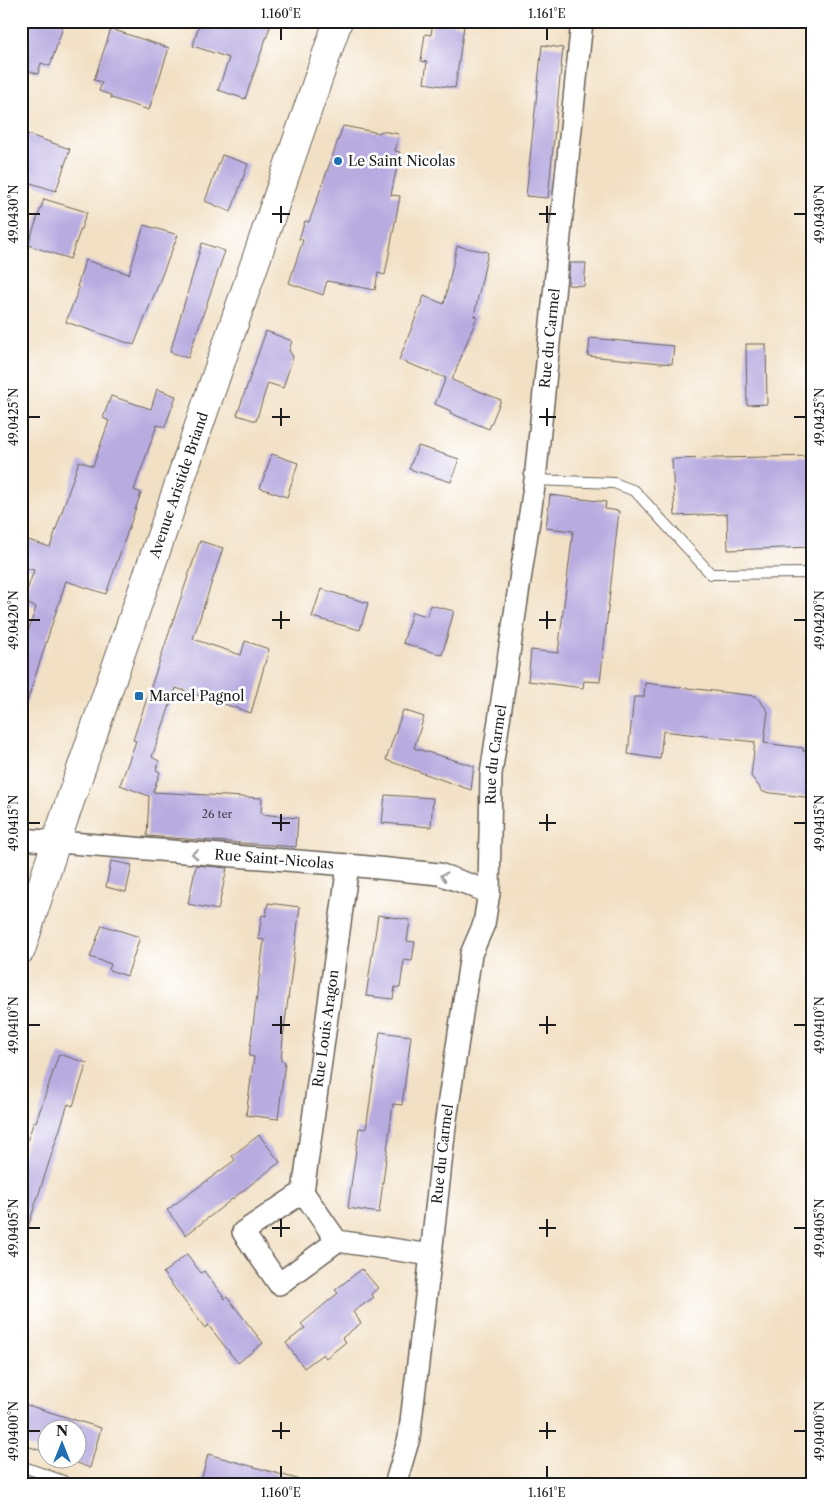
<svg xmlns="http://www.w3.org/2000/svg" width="834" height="1506" viewBox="0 0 834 1506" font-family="'Libre Caslon Text',serif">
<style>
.building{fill:#b7abe0}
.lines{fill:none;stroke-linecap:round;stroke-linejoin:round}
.lane-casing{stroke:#676157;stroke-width:12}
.street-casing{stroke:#676157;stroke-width:24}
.primary-casing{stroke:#676157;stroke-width:30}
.lane{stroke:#fff;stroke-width:10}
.street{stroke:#fff;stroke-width:21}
.primary{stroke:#fff;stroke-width:28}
.oneway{stroke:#999}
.ticks{fill:none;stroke:#1c1c1c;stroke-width:2}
.poi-dot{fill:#1f6fb2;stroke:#fff;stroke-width:2}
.labels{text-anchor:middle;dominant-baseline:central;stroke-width:5;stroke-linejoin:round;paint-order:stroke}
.number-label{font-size:11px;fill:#43404d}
.poi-label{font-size:14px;fill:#1c1c1c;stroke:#fff;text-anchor:start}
.street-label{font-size:14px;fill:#1c1c1c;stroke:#fff}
.neatline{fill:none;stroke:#1c1c1c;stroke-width:2}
.ticks-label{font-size:12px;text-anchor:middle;fill:#1c1c1c}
</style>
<rect width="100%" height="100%" fill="#fff"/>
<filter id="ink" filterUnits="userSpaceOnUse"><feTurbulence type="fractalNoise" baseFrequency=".02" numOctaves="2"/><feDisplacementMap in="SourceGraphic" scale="10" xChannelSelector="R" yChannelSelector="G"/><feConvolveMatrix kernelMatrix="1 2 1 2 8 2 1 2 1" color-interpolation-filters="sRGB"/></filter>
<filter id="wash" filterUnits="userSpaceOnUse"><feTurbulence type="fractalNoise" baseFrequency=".0096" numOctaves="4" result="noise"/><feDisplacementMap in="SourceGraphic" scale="20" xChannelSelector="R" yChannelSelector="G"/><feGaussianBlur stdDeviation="1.12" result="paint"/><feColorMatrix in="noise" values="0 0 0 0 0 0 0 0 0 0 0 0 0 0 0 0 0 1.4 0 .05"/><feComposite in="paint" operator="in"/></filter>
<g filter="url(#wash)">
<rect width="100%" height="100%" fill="#f2e0c4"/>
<g id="blocks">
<path class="building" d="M 21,21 L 65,21 L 50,66 L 41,63 L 38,74 L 21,68 Z
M 200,21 L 272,21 L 245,99 L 218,90 L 229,58 L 193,46 Z
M 433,21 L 464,26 L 455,88 L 424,83 L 427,62 L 421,61 L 425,34 L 431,35 Z
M 111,29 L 169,48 L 149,110 L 111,98 L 111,95 L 99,91 L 102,82 L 94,80 Z
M 542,45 L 563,48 L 548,198 L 526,196 Z
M 343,126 L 380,133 L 381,131 L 399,134 L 395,151 L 400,152 L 391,195 L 400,196 L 385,275 L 378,273 L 375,290 L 327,281 L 323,295 L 289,283 L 303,240 L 299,239 L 305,221 L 309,222 Z
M 21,132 L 70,149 L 56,191 L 21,180 Z
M 222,155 L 248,164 L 231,212 L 205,201 Z
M 44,199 L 87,212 L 70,259 L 28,245 Z
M 144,225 L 178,235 L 134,345 L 66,322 L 79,288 L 77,287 L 85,260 L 129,274 Z
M 202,243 L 225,251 L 188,358 L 170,352 Z
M 457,246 L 488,252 L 474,316 L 477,317 L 452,380 L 501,400 L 489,429 L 450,413 L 451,411 L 435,404 L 446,378 L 399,360 L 424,296 L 444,304 Z
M 570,263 L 586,263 L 584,286 L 568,285 Z
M 266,331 L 292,341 L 289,350 L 293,357 L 283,388 L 268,383 L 256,421 L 237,415 Z
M 590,338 L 674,346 L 672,364 L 588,356 Z
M 746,344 L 766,344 L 767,404 L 747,405 Z
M 157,389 L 176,396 L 165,427 L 157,425 L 134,490 L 141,493 L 106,594 L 66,581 L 25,708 L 21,707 L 21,654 L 36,607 L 23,602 L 34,570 L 21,567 L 21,551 L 25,539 L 50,547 L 79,461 L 93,466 L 109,421 L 103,418 L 111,396 L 151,409 Z
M 418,446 L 459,459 L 451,482 L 409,469 Z
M 272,454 L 298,463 L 287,497 L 260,488 Z
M 813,456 L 813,547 L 728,550 L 727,514 L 675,516 L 672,459 Z
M 550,495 L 606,502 L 605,509 L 619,511 L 600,682 L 584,681 L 583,688 L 528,681 L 531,650 L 558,653 L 573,531 L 546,528 Z
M 200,541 L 223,548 L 193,639 L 241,655 L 245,641 L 269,649 L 251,713 L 176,688 L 152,757 L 159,761 L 156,770 L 160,772 L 153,792 L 262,798 L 261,814 L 298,818 L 296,847 L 147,836 L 149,796 L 120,785 L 136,741 L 133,740 Z
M 321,589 L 368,603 L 360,630 L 312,617 Z
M 430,605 L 454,611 L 442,655 L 403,643 L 412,612 L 427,616 Z
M 645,683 L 756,696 L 768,711 L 764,743 L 803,748 L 803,751 L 813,752 L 813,798 L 763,792 L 751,776 L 755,742 L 663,731 L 660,759 L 628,754 L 634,697 L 644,697 Z
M 403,710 L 424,717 L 414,748 L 474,766 L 471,790 L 386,760 Z
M 385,795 L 433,798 L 431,827 L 382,823 Z
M 111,861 L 132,865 L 126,892 L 106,887 Z
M 196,865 L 227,868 L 218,910 L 188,904 Z
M 268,903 L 300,907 L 283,1038 L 281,1061 L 285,1062 L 278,1119 L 246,1115 L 254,1057 L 249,1056 L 264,940 L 258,939 L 262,915 L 266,916 Z
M 378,915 L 410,920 L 407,941 L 415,942 L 412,961 L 404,960 L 400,988 L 395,987 L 393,999 L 366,996 Z
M 102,925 L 140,937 L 127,976 L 109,970 L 111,964 L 90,957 Z
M 380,1032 L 411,1036 L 402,1105 L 393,1104 L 379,1213 L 348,1208 L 359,1128 L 366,1129 Z
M 59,1054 L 87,1063 L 73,1106 L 68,1104 L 26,1233 L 21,1233 L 21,1159 L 34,1121 L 36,1122 Z
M 259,1135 L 280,1162 L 186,1235 L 167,1210 L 235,1160 L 232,1156 Z
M 187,1254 L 201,1273 L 204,1271 L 225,1299 L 227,1297 L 263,1343 L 238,1363 L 208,1325 L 205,1328 L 163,1273 Z
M 362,1269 L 378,1288 L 371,1294 L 374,1297 L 353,1312 L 361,1323 L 342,1338 L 346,1342 L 326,1358 L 323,1354 L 304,1368 L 286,1343 L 305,1328 L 301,1324 L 338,1293 L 335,1290 Z
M 21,1403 L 101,1428 L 90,1468 L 65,1458 L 78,1458 L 78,1428 L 48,1428 L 48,1453 L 21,1444 Z
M 208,1454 L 297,1479 L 296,1485 L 200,1485 Z"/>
</g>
</g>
<g filter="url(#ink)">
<use href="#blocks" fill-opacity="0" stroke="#676157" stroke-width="1"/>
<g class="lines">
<g class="lane-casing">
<path id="lane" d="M 535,480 L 614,483 L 635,491 L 711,574 L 813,573
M 21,1466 L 63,1481 L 66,1485"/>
</g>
<g class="street-casing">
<g id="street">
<path id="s1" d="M 21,839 L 348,865 L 439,874 L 468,884 L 489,893"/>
<path id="s2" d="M 303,1192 L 348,865"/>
<path d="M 337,1241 L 279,1284 L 243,1232 L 303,1192 L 337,1241 L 431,1255"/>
<path id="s3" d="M 395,1485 L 409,1438 L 431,1255 L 445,1126 L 471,954 L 484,924 L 489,893 L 491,774 L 535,480 L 582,21"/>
</g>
</g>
<g class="primary-casing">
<g id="primary">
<path id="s4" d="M 21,950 L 56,842 L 338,21"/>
</g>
</g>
<use href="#lane" class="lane"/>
<use href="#street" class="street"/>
<use href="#primary" class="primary"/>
</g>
<defs><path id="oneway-chevron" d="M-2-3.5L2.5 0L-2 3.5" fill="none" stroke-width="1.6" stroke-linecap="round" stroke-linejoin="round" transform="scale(1.25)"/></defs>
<g class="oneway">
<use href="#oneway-chevron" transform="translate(195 854) rotate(-175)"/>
<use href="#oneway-chevron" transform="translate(444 876) rotate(-164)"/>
</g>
</g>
<path class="ticks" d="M 281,28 L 281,40M 547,28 L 547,40M 281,206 L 281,223M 547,206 L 547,223M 28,214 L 40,214M 272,214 L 290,214M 539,214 L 556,214M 794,214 L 806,214M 281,408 L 281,426M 547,408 L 547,426M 28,417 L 40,417M 272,417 L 290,417M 539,417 L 556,417M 794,417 L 806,417M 281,611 L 281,629M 547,611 L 547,629M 28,620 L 40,620M 272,620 L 290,620M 539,620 L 556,620M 794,620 L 806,620M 281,814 L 281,831M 547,814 L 547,831M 28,823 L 40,823M 272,823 L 290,823M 539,823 L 556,823M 794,823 L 806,823M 281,1016 L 281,1034M 547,1016 L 547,1034M 28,1025 L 40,1025M 272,1025 L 290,1025M 539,1025 L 556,1025M 794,1025 L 806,1025M 281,1219 L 281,1237M 547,1219 L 547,1237M 28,1228 L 40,1228M 272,1228 L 290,1228M 539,1228 L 556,1228M 794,1228 L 806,1228M 281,1422 L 281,1439M 547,1422 L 547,1439M 28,1431 L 40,1431M 272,1431 L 290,1431M 539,1431 L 556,1431M 794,1431 L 806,1431M 281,1466 L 281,1478M 547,1466 L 547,1478"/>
<g class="poi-dot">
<circle cx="338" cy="161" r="5"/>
<rect x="134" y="691" width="10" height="10" rx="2.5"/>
</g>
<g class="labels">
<g class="number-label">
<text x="217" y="814">26 ter</text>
</g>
<g class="poi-label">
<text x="348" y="161">Le Saint Nicolas</text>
<text x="149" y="696">Marcel Pagnol</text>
</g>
<g class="street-label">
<text stroke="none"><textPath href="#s3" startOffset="1160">Rue du Carmel</textPath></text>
<text stroke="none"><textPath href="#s4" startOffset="491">Avenue Aristide Briand</textPath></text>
<text stroke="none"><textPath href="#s3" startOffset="740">Rue du Carmel</textPath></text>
<text stroke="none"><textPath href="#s1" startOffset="254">Rue Saint-Nicolas</textPath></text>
<text stroke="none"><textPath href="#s2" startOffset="165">Rue Louis Aragon</textPath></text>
<text stroke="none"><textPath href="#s3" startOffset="335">Rue du Carmel</textPath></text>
</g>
</g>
<rect width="834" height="1506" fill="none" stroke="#fff" stroke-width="55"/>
<g transform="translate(62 1444)"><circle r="24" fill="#ffffff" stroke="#a4a4a4"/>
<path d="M0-4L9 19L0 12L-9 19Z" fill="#1f6fb2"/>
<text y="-8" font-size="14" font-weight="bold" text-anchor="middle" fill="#1c1c1c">N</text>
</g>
<rect x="28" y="28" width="778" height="1450" class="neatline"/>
<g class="ticks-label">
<text x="281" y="18">1.160°E</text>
<text x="547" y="18">1.161°E</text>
<text transform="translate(14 214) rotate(-90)" y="4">49.0430°N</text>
<text transform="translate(820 214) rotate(-90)" y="4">49.0430°N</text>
<text transform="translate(14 417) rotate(-90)" y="4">49.0425°N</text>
<text transform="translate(820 417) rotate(-90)" y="4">49.0425°N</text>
<text transform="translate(14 620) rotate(-90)" y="4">49.0420°N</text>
<text transform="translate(820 620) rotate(-90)" y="4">49.0420°N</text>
<text transform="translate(14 823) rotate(-90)" y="4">49.0415°N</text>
<text transform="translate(820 823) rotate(-90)" y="4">49.0415°N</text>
<text transform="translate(14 1025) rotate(-90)" y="4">49.0410°N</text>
<text transform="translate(820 1025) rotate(-90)" y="4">49.0410°N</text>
<text transform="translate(14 1228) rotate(-90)" y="4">49.0405°N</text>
<text transform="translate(820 1228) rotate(-90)" y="4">49.0405°N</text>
<text transform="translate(14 1431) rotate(-90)" y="4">49.0400°N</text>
<text transform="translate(820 1431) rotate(-90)" y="4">49.0400°N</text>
<text x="281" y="1497">1.160°E</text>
<text x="547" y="1497">1.161°E</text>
</g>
</svg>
